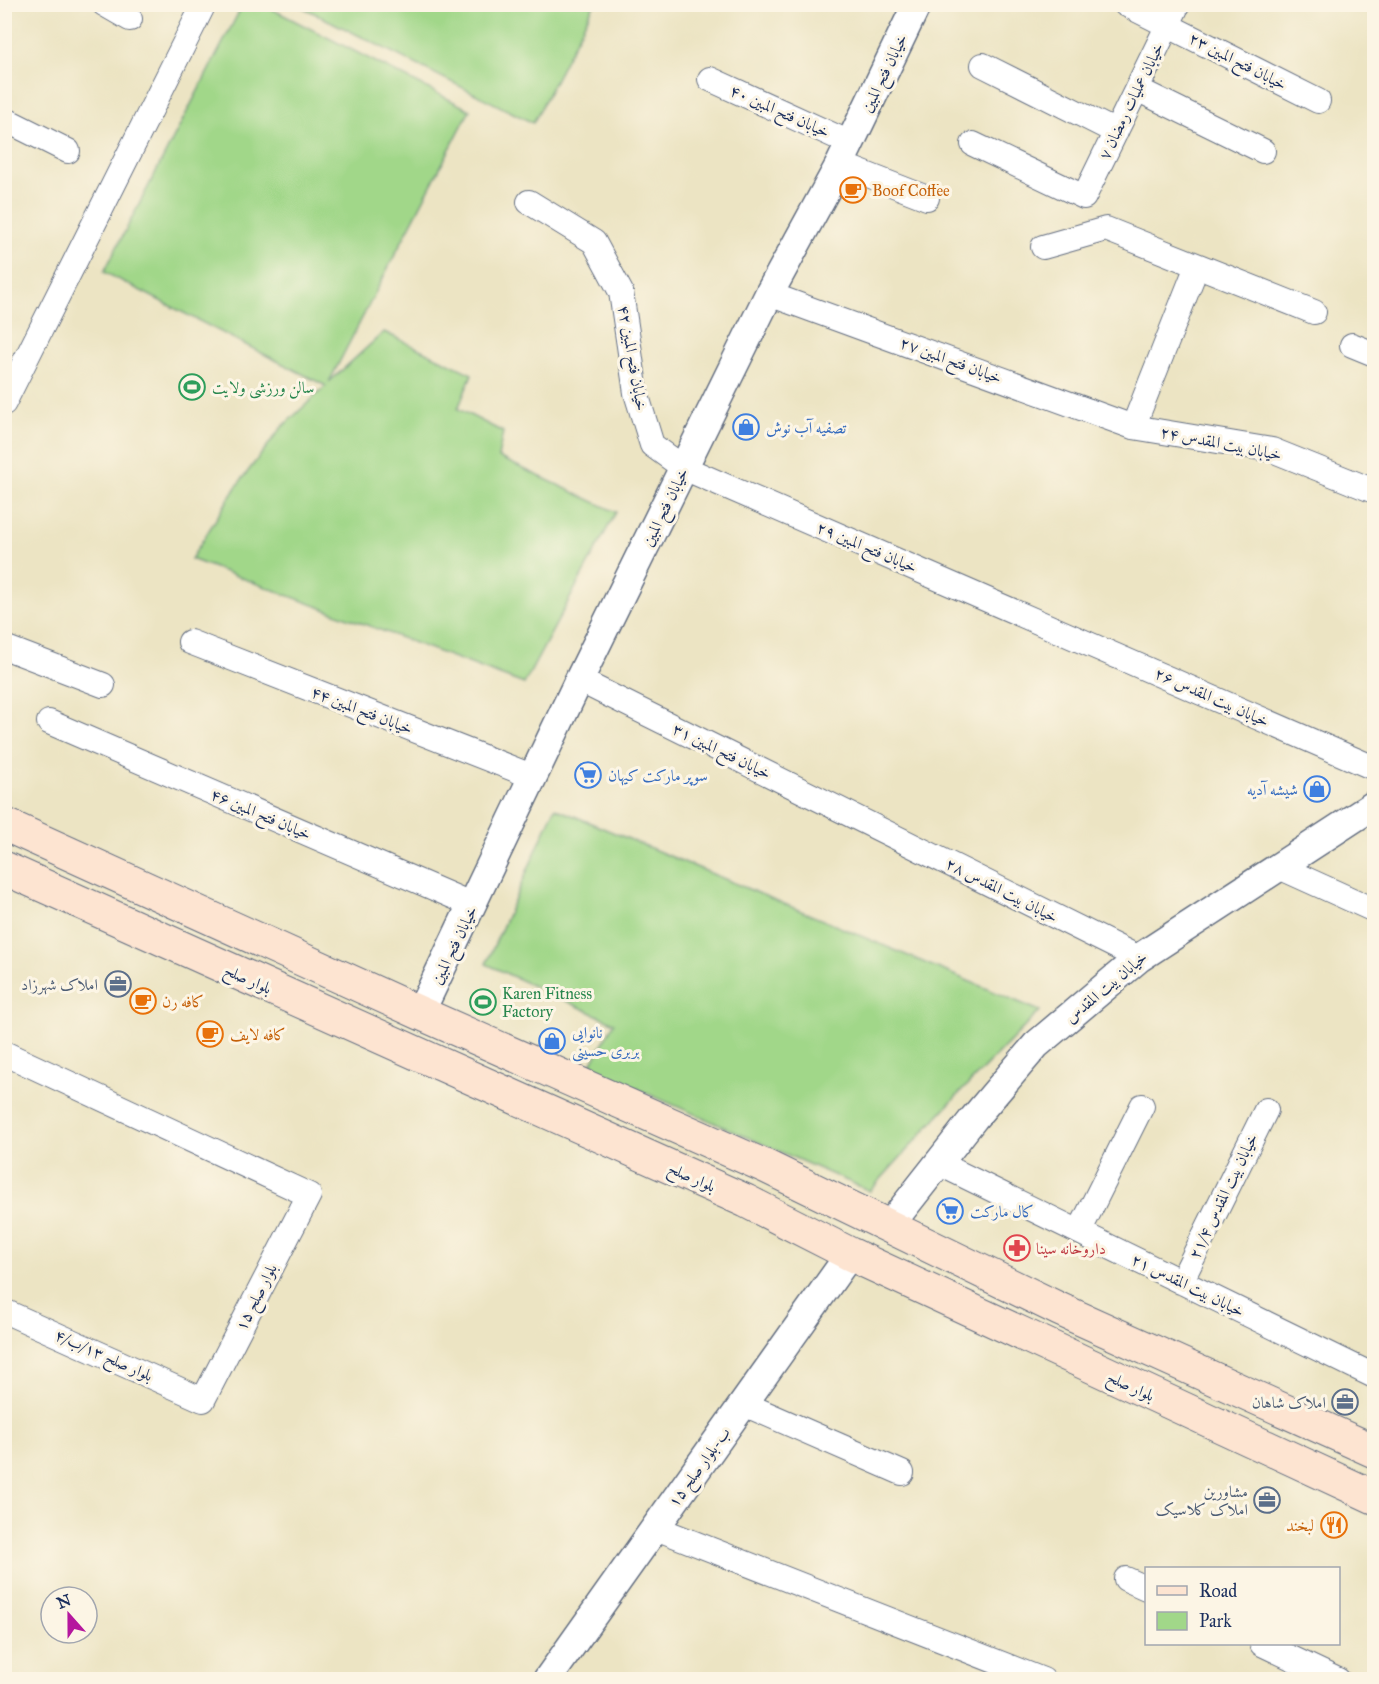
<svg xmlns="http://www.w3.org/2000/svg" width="1379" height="1684" viewBox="0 0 1379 1684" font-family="'IM FELL Great Primer',Amiri,serif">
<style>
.green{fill:#a1d789;stroke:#5e8374;stroke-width:1.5}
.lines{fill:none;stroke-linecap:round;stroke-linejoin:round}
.minor-casing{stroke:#646e81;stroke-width:26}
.tertiary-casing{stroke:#646e81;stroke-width:31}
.secondary-casing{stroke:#646e81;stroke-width:35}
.minor{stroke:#fff;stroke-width:24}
.tertiary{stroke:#fff;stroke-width:28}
.secondary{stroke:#fde4d1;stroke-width:33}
.labels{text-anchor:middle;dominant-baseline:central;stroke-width:6;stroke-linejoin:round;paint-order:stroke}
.street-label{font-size:16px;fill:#1b2f5e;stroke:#fcf5e5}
.food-label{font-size:16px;fill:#c56008;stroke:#fcf5e5;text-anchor:start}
.leisure-label{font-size:16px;fill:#27864d;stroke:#fcf5e5;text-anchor:start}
.shop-label{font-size:16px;fill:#366cbe;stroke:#fcf5e5;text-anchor:start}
.service-label{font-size:16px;fill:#4e5e75;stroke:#fcf5e5;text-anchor:end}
.health-label{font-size:16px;fill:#be3a42;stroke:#fcf5e5;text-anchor:start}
</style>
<rect width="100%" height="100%" fill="#fcf5e5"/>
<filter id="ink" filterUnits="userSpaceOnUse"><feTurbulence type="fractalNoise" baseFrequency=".0167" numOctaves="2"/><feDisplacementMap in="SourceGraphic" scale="12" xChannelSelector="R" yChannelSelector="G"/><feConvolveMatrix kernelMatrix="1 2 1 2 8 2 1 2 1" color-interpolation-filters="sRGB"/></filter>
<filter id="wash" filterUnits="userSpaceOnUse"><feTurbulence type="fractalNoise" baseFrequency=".008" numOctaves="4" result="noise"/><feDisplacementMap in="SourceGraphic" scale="24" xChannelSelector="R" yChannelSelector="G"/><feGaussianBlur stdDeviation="1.35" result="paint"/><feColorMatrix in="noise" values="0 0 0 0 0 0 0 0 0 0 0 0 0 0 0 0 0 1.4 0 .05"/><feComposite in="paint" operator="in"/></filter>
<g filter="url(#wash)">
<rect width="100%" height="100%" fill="#ece4c3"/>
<path class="green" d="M 243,4 L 264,5 L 470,110 L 329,382 L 384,332 L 472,374 L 458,409 L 503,432 L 498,457 L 616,512 L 524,684 L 191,559 L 236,487 L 282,427 L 326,386 L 104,272 Z
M 298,5 L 594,4 L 594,5 L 533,123 Z
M 555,808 L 1040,1011 L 946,1107 L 870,1191 L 589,1068 L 614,1023 L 486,964 Z"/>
</g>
<g filter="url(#ink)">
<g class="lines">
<g class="minor-casing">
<path id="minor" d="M 104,4 L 130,19
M 1125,4 L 1318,101
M 983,65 L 1116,132
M 710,79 L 850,143
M 1137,89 L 1263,151
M 4,119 L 68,151
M 973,144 L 1084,197 L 1178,4
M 840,164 L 927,198
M 529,202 L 594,242 L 621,292 L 636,393 L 652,445 L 684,468 L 1374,768
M 1043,247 L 1106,229 L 1314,312
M 769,294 L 1133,427 L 1272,450 L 1374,491
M 1352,345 L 1374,354
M 4,403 L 204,4
M 1133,427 L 1197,266
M 190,642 L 534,777
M 4,647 L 103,685
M 579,680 L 1139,958
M 49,722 L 473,905
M 1279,867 L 1374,910
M 4,1053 L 309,1195 L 203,1400 L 4,1311
M 938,1163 L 1374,1376
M 1079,1232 L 1142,1106
M 1181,1282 L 1266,1110
M 744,1404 L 902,1473
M 656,1528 L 1043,1680
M 1126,1579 L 1146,1588
M 1262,1644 L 1338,1680"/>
</g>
<g class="tertiary-casing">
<path id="tertiary" d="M 420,1013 L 579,680 L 769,294 L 840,164 L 917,4
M 889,1226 L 974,1118 L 1036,1045 L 1139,958 L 1374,805
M 547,1680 L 850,1254"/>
</g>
<g class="secondary-casing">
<path id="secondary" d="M 4,824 L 420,1013 L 767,1167 L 1059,1309 L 1374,1451
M 4,868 L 746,1201 L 850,1254 L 1374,1497"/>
</g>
<use href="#minor" class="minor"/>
<use href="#tertiary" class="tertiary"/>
<use href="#secondary" class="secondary"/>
</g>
</g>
<defs>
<g id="cafe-ring" transform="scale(1.35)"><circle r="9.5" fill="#fcf5e5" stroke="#e8710a" stroke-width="1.5"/><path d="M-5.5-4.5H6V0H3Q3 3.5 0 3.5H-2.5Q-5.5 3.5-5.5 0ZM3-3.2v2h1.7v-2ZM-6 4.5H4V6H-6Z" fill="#e8710a"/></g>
<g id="stadium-ring" transform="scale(1.35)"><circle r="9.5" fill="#fcf5e5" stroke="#2e9e5b" stroke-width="1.5"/><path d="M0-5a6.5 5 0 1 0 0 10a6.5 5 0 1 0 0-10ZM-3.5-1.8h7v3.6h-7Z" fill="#2e9e5b"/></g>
<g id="shop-ring" transform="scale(1.35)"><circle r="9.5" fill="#fcf5e5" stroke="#3f7fe0" stroke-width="1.5"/><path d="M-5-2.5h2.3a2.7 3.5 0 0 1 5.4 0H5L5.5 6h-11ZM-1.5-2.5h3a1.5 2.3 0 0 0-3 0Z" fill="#3f7fe0"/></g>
<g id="supermarket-ring" transform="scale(1.35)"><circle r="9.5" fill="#fcf5e5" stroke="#3f7fe0" stroke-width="1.5"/><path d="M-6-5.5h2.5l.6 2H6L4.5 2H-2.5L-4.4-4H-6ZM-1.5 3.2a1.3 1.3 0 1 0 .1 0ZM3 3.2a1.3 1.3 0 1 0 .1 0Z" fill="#3f7fe0"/></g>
<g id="office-ring" transform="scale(1.35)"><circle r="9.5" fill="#fcf5e5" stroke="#5c6f8a" stroke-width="1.5"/><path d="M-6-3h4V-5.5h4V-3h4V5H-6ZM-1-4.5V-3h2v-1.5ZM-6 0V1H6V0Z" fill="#5c6f8a"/></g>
<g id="pharmacy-ring" transform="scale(1.35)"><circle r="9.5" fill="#fcf5e5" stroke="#e0444e" stroke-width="1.5"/><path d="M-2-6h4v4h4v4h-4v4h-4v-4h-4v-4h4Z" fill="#e0444e"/></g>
<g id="restaurant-ring" transform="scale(1.35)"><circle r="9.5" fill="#fcf5e5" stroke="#e8710a" stroke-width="1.5"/><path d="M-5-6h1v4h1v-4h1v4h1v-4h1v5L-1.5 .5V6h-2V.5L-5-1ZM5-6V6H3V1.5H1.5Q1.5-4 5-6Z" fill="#e8710a"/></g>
</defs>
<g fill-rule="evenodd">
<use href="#cafe-ring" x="853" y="190"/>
<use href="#stadium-ring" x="192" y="387"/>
<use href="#shop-ring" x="746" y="427"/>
<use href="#supermarket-ring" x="588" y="775"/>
<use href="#shop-ring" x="1317" y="789"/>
<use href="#office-ring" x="118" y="984"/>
<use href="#cafe-ring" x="143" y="1001"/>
<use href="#stadium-ring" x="483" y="1002"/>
<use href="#cafe-ring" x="210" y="1034"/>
<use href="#shop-ring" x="552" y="1041"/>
<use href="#supermarket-ring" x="950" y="1211"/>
<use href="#pharmacy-ring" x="1017" y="1248"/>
<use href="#office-ring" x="1345" y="1402"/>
<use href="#office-ring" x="1267" y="1500"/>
<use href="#restaurant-ring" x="1334" y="1525"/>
</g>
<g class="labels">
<g class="street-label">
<text transform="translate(1238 61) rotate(27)">خیابان فتح المبین ۲۳</text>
<text transform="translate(884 73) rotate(-64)">خیابان فتح المبین</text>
<text transform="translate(1131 101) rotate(-64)">خیابان عملیات رمضان ۷</text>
<text transform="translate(780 111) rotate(24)">خیابان فتح المبین ۴۰</text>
<text transform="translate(633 358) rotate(80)">خیابان فتح المبین ۴۲</text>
<text transform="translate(951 360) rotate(20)">خیابان فتح المبین ۲۷</text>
<text transform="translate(1221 443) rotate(11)">خیابان بیت المقدس ۲۴</text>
<text transform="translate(665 507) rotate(-64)">خیابان فتح المبین</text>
<text transform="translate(867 547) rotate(23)">خیابان فتح المبین ۲۹</text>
<text transform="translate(1212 697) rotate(24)">خیابان بیت المقدس ۲۶</text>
<text transform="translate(362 710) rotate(21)">خیابان فتح المبین ۴۴</text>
<text transform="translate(722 751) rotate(26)">خیابان فتح المبین ۳۱</text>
<text transform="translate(261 814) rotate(23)">خیابان فتح المبین ۴۶</text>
<text transform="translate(1002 890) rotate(27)">خیابان بیت المقدس ۲۸</text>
<text transform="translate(454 945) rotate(-64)">خیابان فتح المبین</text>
<text transform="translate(248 979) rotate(24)">بلوار صلح</text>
<text transform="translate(1106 987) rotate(-40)">خیابان بیت المقدس</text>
<text transform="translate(692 1177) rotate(24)">بلوار صلح</text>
<text transform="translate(1223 1196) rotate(-64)">خیابان بیت المقدس ۲۱/۴</text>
<text transform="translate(1188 1285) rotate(26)">خیابان بیت المقدس ۲۱</text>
<text transform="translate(256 1297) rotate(-63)">بلوار صلح ۱۵</text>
<text transform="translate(104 1355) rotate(24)">بلوار صلح ۱۳/ب/۴</text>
<text transform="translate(1131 1386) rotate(25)">بلوار صلح</text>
<text transform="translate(699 1467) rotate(-54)">۱۵ ب-بلوار صلح</text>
</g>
<g class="food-label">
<text x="872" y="190">Boof Coffee</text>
<text x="162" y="1001">کافه رن</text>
<text x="230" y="1034">کافه لایف</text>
<text x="1314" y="1525" text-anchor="end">لبخند</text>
</g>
<g class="leisure-label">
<text x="212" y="387">سالن ورزشی ولایت</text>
<text x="502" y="993">Karen Fitness<tspan x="502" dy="18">Factory</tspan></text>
</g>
<g class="shop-label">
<text x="766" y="427">تصفیه آب نوش</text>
<text x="608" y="775">سوپر مارکت کیهان</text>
<text x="1298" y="789" text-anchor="end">شیشه آدیه</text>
<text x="572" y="1032">نانوایی<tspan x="572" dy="18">بربری حسینی</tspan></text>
<text x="970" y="1211">کال مارکت</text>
</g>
<g class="service-label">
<text x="98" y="984">املاک شهرزاد</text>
<text x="1326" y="1402">املاک شاهان</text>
<text x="1248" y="1491">مشاورین<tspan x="1248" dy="18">املاک کلاسیک</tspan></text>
</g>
<g class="health-label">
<text x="1036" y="1248">داروخانه سینا</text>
</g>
</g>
<rect width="1379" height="1684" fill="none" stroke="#fcf5e5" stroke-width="24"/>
<rect x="1145" y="1567" width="195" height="78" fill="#fcf5e5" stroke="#a2a6af" stroke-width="1.5"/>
<rect x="1157" y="1586" width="30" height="9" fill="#fde4d1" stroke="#a2a6af" stroke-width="1.5"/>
<text x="1199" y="1597" font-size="18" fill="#1b2f5e">Road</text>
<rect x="1157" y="1612" width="30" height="18" fill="#a1d789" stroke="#a2a6af" stroke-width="1.5"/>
<text x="1199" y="1627" font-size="18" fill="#1b2f5e">Park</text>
<g transform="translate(69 1615) rotate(339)"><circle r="28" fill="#fcf5e5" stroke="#a2a6af" stroke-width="1.5"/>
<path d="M0-4.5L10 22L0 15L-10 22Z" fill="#b5179e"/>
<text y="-9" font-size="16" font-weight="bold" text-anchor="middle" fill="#1b2f5e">N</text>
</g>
</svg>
